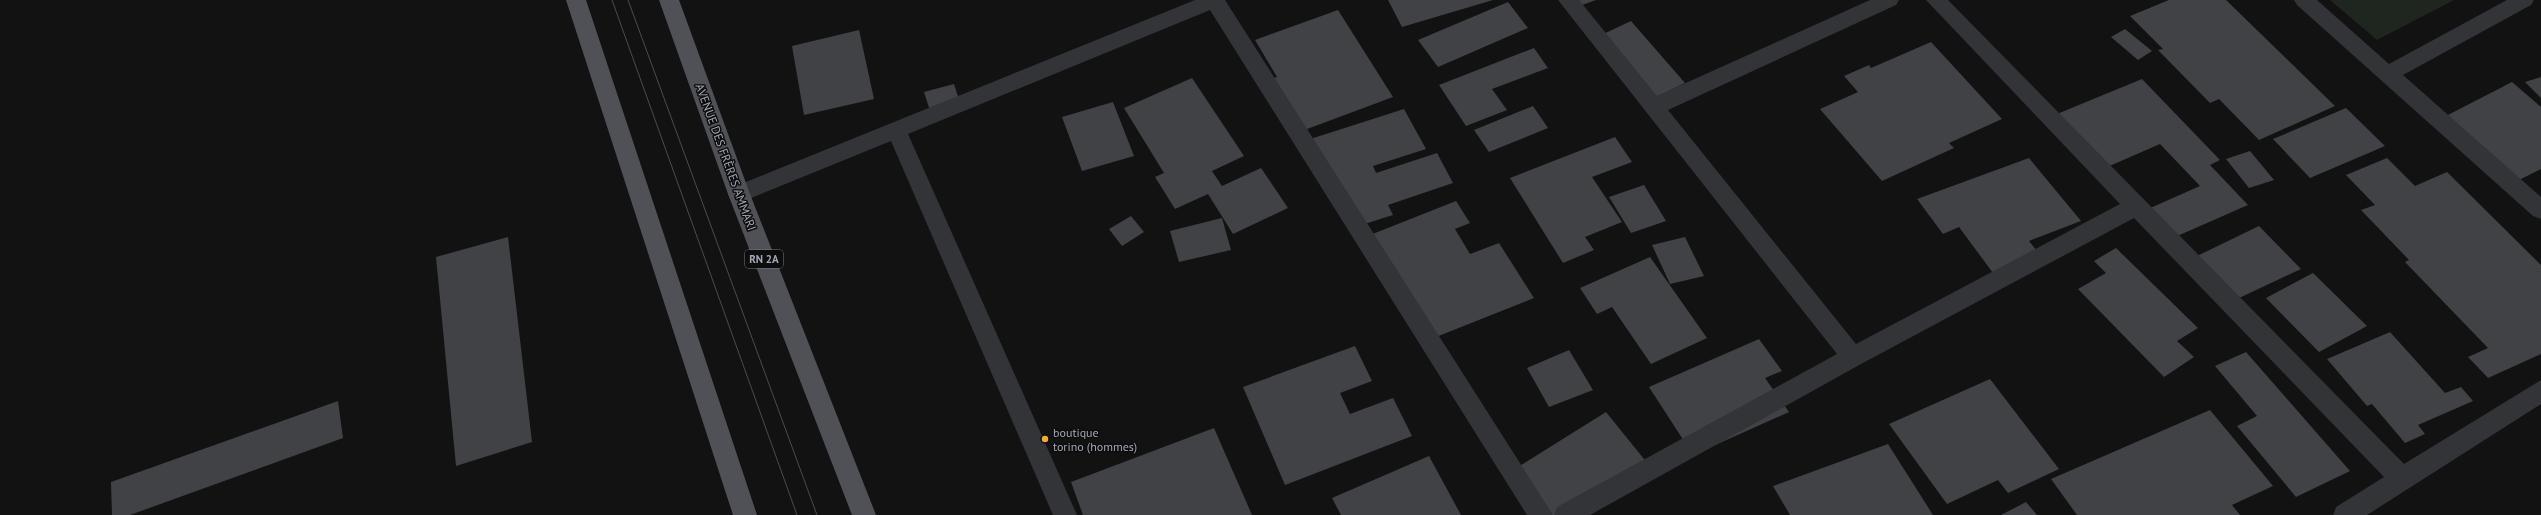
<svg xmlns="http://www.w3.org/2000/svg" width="2541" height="515" viewBox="0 0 2541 515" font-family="'PT Sans',sans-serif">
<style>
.green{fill:#1e261f}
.building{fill:#414246}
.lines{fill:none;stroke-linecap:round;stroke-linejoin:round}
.minor{fill:#333438;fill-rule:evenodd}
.major{fill:#4f5157;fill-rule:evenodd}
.tram{stroke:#4a4c51;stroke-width:1}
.poi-dot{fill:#eead2f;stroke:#0d0d0e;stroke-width:1.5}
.labels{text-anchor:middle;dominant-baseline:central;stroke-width:3;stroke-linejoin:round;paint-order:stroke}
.shield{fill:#0d0d0e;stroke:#767a82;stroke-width:1}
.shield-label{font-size:11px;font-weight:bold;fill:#a3a8b4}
.street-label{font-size:12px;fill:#a3a8b4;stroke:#0d0d0e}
.poi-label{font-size:12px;fill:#a3a8b4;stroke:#0d0d0e;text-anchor:start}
</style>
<rect width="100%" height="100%" fill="#121213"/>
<path class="green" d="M 2330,0 L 2454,0 L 2377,40 Z"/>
<path class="building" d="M 1388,0 L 1493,0 L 1402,27 Z
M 1561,0 L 1596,0 L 1568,10 Z
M 2169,0 L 2226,0 L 2335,106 L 2259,140 L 2219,99 L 2210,103 L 2158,50 L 2163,49 L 2130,16 Z
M 1508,2 L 1528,28 L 1438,67 L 1418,40 Z
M 1338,10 L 1393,97 L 1291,135 L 1262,82 L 1277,77 L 1255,40 Z
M 1631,21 L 1685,83 L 1650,100 L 1597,37 Z
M 2125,29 L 2152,51 L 2138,60 L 2111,37 Z
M 859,30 L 874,99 L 804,115 L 792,46 Z
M 1931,42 L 2002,119 L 1949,143 L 1954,148 L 1882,181 L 1820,109 L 1858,92 L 1844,76 L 1869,65 L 1871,68 Z
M 1534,48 L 1548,68 L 1492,89 L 1507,110 L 1466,126 L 1439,85 Z
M 2541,77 L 2541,98 L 2525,82 Z
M 1192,78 L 1244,156 L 1212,171 L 1222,186 L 1261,168 L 1288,208 L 1233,234 L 1208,194 L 1175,209 L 1155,177 L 1164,173 L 1124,108 Z
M 2142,79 L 2220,160 L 2210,165 L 2248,205 L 2175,237 L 2148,209 L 2200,186 L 2160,144 L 2105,168 L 2057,114 Z
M 2512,82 L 2541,107 L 2541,169 L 2517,181 L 2444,117 Z
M 954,84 L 962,109 L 932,117 L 924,92 Z
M 1113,102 L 1134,156 L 1082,171 L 1062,117 Z
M 1533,106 L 1548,128 L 1489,152 L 1474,130 Z
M 2346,108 L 2385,146 L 2310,178 L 2273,139 Z
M 1404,109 L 1426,149 L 1373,166 L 1376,173 L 1437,153 L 1453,183 L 1388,205 L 1393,215 L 1355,227 L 1301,142 Z
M 1615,137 L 1632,162 L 1592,177 L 1622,222 L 1585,237 L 1594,250 L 1563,263 L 1510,178 Z
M 2250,151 L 2274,180 L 2249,188 L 2226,159 Z
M 2029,158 L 2081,221 L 2029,241 L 2040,255 L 1993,273 L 1959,227 L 1943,234 L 1917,199 Z
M 2387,158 L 2415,186 L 2447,172 L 2541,265 L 2541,354 L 2488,378 L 2468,357 L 2488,348 L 2405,262 L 2409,260 L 2361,210 L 2375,205 L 2346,175 Z
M 1644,185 L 1666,221 L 1631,233 L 1609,197 Z
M 1456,201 L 1470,223 L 1455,229 L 1470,254 L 1499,243 L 1534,298 L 1436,337 L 1365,237 Z
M 1131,216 L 1144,232 L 1122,246 L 1109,229 Z
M 1222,218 L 1231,250 L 1179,262 L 1170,231 Z
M 2259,226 L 2301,269 L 2237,299 L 2197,256 Z
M 508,237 L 532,442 L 456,466 L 436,257 Z
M 1685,237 L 1704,276 L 1670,284 L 1652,245 Z
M 2116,248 L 2198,328 L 2177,341 L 2194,357 L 2164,377 L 2078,289 L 2106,273 L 2094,261 Z
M 1650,257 L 1707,338 L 1651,364 L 1612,307 L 1597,314 L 1580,288 Z
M 2313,273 L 2367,326 L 2319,352 L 2266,298 Z
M 2390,332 L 2445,393 L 2461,387 L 2473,401 L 2418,425 L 2425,434 L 2405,443 L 2372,404 L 2367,406 L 2327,359 Z
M 1759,339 L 1782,371 L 1765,378 L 1789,412 L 1693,455 L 1649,387 Z
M 1355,346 L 1372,381 L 1340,393 L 1350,414 L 1393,398 L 1412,436 L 1285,485 L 1243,387 Z
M 1569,350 L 1593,390 L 1549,407 L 1527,368 Z
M 2246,352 L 2350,471 L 2296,497 L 2237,426 L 2257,416 L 2215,366 Z
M 1990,379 L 2059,469 L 2008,493 L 1998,480 L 1947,504 L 1889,424 Z
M 338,401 L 343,438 L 130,515 L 112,515 L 111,482 Z
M 2210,410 L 2273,486 L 2232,505 L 2240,515 L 2077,515 L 2051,479 Z
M 1606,412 L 1648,464 L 1570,515 L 1543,515 L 1510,472 Z
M 1214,428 L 1252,515 L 1083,515 L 1071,482 Z
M 1888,444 L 1933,515 L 1790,515 L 1773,486 Z
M 1429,456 L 1461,515 L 1341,515 L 1332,498 Z
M 2026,502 L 2037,515 L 2001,515 Z"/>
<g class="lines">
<path class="minor" d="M 1195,0 L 1225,0 L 1553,515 L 1527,515 L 1210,10 L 908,134 L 1077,515 L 1053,515 L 891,141 L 739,203 L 731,200 L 728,194 L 731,188 Z
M 1558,0 L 1579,0 L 1657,96 L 1870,0 L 1899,0 L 1896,5 L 1668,110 L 1856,344 L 2120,204 L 1926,0 L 1948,0 L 2404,464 L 2541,380 L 2541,404 L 2367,515 L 2333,515 L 2336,507 L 2384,477 L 2134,218 L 1861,364 L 1590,515 L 1554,515 L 1557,507 L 1837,354 Z
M 2294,0 L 2317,0 L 2389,64 L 2507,0 L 2534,0 L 2531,5 L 2403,75 L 2541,197 L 2541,219 L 2533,216 L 2297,5 Z"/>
<path class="major" d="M 566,0 L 586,0 L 757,515 L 733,515 Z
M 659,0 L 679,0 L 750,194 L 876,515 L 852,515 L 728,194 Z"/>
<path class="tram" d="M 612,0 L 797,515
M 628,0 L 817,515"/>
</g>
<circle class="poi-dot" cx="1045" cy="439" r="4"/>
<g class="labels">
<rect class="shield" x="745" y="250" width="38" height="18" rx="3"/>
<g class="shield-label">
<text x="764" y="259">RN 2A</text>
</g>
<g class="street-label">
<text transform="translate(726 157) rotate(70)">AVENUE DES FRÈRES AMMARI</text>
</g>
<g class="poi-label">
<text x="1053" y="432">boutique<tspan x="1053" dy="14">torino (hommes)</tspan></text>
</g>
</g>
</svg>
